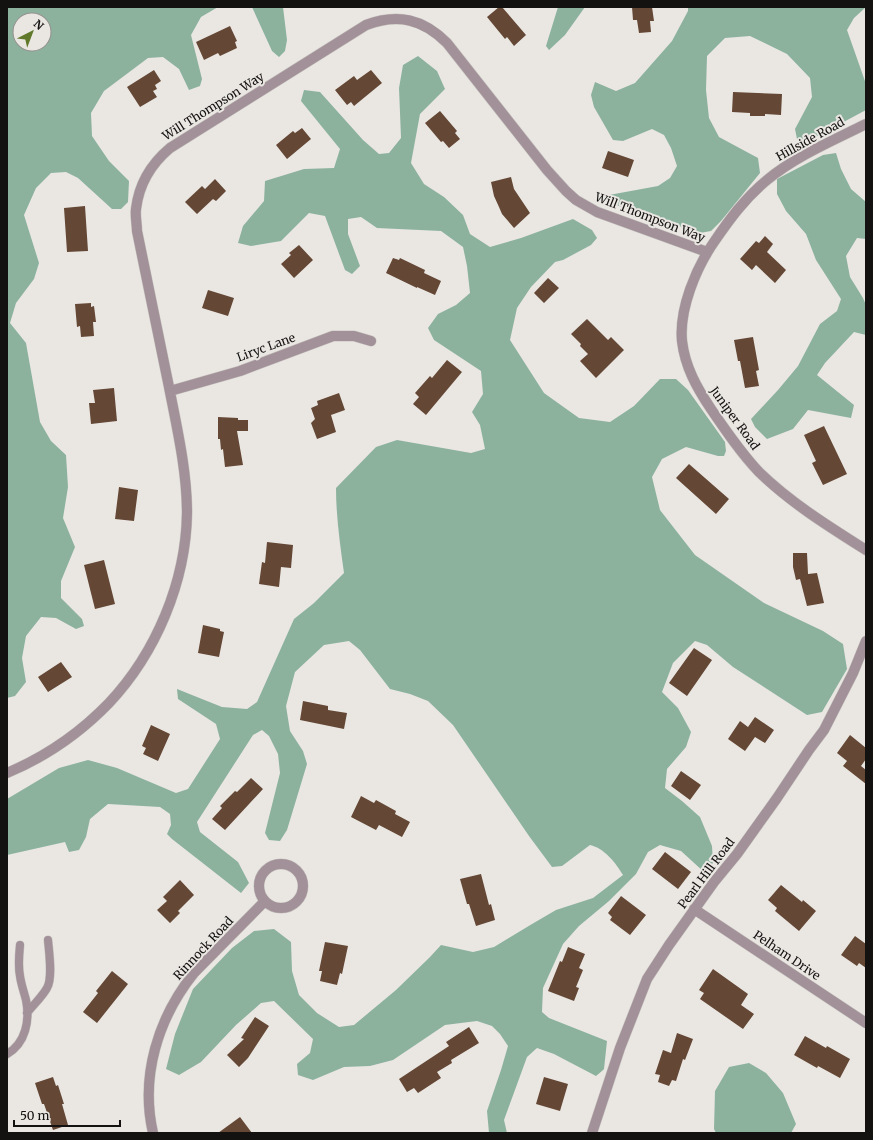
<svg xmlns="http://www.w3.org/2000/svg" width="873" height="1140" viewBox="0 0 873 1140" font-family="Merriweather,serif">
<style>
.forest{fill:#8cb29e;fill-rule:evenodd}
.building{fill:#644734}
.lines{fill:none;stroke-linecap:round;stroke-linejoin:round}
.service-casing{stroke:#c8c5c1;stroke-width:9}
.minor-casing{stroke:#c8c5c1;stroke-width:11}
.service{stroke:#a29199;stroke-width:8}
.minor{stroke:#a29199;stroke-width:10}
.labels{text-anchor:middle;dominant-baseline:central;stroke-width:4;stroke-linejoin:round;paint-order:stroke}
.street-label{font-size:12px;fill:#131211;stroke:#eae7e3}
</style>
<rect width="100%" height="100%" fill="#eae7e3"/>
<path class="forest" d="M 7,7 L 218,7 L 201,17 L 191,35 L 202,79 L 200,86 L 189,90 L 179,69 L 163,57 L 148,58 L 104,91 L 91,113 L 92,136 L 109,161 L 129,181 L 128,202 L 121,209 L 112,209 L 78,178 L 66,172 L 51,173 L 36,188 L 24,215 L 39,263 L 34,279 L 16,303 L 10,323 L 26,343 L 40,422 L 51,441 L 66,455 L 68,487 L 63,518 L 75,547 L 61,581 L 61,598 L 82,619 L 84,626 L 76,629 L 56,618 L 41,617 L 26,636 L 22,658 L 26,682 L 15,696 L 7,698 ZM 20,20 L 44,20 L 44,44 L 20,44 Z
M 252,7 L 283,7 L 287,40 L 285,51 L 279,57 L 272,51 Z
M 558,7 L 585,7 L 565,35 L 549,50 L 546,46 Z
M 688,7 L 866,7 L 854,18 L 847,30 L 866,84 L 866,110 L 808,141 L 797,139 L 795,129 L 812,97 L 810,78 L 787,54 L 750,36 L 725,38 L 707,56 L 706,90 L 709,118 L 719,137 L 758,158 L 760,173 L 721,221 L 711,231 L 700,233 L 616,205 L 610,199 L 609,195 L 658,186 L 670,178 L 677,166 L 671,148 L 664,135 L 652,129 L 623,141 L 613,140 L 594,107 L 591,95 L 595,82 L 616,91 L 635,83 L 672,41 L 688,11 Z
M 418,56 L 437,71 L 445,89 L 420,114 L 411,163 L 424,184 L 444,197 L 463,215 L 470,234 L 490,247 L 521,238 L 573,219 L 592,230 L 597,238 L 591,245 L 563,260 L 555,262 L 531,287 L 517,308 L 510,340 L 544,393 L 579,418 L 610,422 L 634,406 L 660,379 L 676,379 L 688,390 L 725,442 L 726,451 L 724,456 L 718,456 L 686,447 L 662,459 L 652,477 L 660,510 L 695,555 L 764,603 L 823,631 L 843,644 L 847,669 L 822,712 L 807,715 L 733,667 L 707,645 L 695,641 L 673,663 L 662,692 L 678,708 L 691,732 L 686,747 L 667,769 L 665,788 L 682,801 L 700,817 L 712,846 L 713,863 L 704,872 L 681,851 L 660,845 L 648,852 L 636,874 L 609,901 L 579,926 L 563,944 L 543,988 L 542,1012 L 549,1018 L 607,1041 L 604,1069 L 602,1071 L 596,1076 L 554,1054 L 537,1048 L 527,1057 L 504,1120 L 507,1133 L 489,1133 L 487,1111 L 501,1070 L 508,1046 L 500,1034 L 492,1026 L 477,1021 L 445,1025 L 393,1060 L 370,1066 L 344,1067 L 313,1080 L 298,1075 L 297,1064 L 310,1053 L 313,1039 L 274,1001 L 261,1003 L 236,1025 L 201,1062 L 179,1075 L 166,1069 L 175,1034 L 193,989 L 232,948 L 254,931 L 274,929 L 291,942 L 292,971 L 299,995 L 317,1013 L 339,1027 L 354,1025 L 396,990 L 430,957 L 441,945 L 473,952 L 494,947 L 532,924 L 556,910 L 593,898 L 623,875 C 616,863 604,848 590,845 L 562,866 L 552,867 L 529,836 L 453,725 L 428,701 L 410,694 L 390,689 L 360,650 L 349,641 L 324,645 L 295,672 L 286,706 L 290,731 L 303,751 L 307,764 L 287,830 L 280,841 L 269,840 L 265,833 L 280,773 L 278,754 L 269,736 L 262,730 L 253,735 L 197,822 L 200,832 L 238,862 L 249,883 L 241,893 L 172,839 L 167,834 L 171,825 L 170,814 L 160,807 L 108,804 L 90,819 L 86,837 L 79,850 L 69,852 L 65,842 L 7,855 L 7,799 L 59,768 L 88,760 L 117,768 L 176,793 L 188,789 L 220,739 L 216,724 L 178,699 L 177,689 L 222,707 L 247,709 L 257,702 L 294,619 L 314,603 L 344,573 C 340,544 336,516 336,488 L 376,447 L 397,440 L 471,453 L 485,449 L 480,425 L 472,412 L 483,394 L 481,371 L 434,340 L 428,328 L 438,314 L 456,305 L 470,293 L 467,266 L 463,247 L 441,231 L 377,228 L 361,217 L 348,219 L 348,234 L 360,266 L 352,274 L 345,270 L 325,216 L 309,213 L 281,241 L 251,246 L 238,243 L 243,226 L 264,201 L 265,181 L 304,169 L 334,168 L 340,149 L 301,101 L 304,90 L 320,92 L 363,140 L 379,154 L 389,153 L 401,138 L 399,88 L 403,65 Z
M 836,153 L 841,169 L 851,189 L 866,202 L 866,239 L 857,238 L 846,256 L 850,277 L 863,298 L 866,305 L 866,335 L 854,332 L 825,363 L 817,375 L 854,405 L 851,418 L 808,410 L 793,429 L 767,439 L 755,427 L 751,419 L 778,390 L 798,366 L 820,324 L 837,311 L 841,299 L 816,260 L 806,234 L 786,211 L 777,194 L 777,179 L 823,155 Z
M 749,1063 L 766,1073 L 783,1093 L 796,1124 L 791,1133 L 716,1133 L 714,1129 L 715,1091 L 729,1067 Z"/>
<path class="building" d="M 499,7 L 502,7 L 526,35 L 514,46 L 507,37 L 505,39 L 487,17 Z
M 632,7 L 652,7 L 654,21 L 650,21 L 651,32 L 639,33 L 637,20 L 633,20 Z
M 230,26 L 237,41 L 235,42 L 237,48 L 220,56 L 218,53 L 204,60 L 196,42 Z
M 154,70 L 161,81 L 155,85 L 157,89 L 153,91 L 157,97 L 140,107 L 127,87 Z
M 371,70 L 382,83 L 354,106 L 351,102 L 347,105 L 335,90 L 354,76 L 357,80 Z
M 733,92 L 782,94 L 781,115 L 765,114 L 765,116 L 750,116 L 750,113 L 732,112 Z
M 440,111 L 457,131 L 455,133 L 460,139 L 449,148 L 443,141 L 441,142 L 425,123 Z
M 302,128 L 311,139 L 287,159 L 276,145 L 293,131 L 295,133 Z
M 608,151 L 634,160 L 628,177 L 602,168 Z
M 511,177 L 514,189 L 530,213 L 514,228 L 502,214 L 499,207 L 494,196 L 491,182 Z
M 215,179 L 226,191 L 216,201 L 213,199 L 197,214 L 185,202 L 202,186 L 205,189 Z
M 85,206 L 88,251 L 67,252 L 64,208 Z
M 765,236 L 773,244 L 767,252 L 786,270 L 775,283 L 756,265 L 752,270 L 740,259 L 756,241 L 759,243 Z
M 299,245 L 313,260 L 294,278 L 281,264 L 291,255 L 289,253 Z
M 393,258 L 399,260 L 400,258 L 425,270 L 424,273 L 441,281 L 435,295 L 417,287 L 417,288 L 386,273 Z
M 548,278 L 559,288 L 544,303 L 534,293 Z
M 208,290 L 234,298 L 228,316 L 202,308 Z
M 91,303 L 91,307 L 94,306 L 96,322 L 93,322 L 94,336 L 81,337 L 80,326 L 77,327 L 75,304 Z
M 587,319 L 608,340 L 611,337 L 624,350 L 596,378 L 580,361 L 588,354 L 580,346 L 581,344 L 571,334 Z
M 753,337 L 759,370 L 756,371 L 759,386 L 745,388 L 740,361 L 738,361 L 734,340 Z
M 447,360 L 462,372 L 426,415 L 413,404 L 419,397 L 415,393 L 430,376 L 432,378 Z
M 114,388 L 117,421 L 91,424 L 89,403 L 95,403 L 93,390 Z
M 339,393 L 345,410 L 331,415 L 336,432 L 317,439 L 311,423 L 315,419 L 311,408 L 318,405 L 317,401 Z
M 218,417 L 238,418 L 238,420 L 248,420 L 248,431 L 237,431 L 243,465 L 225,467 L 223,449 L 221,450 L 220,439 L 218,439 Z
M 824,426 L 847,474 L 823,485 L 812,463 L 816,461 L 804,435 Z
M 689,464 L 729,499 L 716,514 L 676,478 Z
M 119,487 L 138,490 L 134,521 L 115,519 Z
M 267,542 L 293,545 L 291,568 L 281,567 L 279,587 L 259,584 L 262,562 L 265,563 Z
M 793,553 L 807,553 L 808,574 L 817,573 L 824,603 L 807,606 L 800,579 L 796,580 L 793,567 Z
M 104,560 L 115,604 L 95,609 L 84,565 Z
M 203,625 L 220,629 L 220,631 L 224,632 L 219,657 L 198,653 Z
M 694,648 L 712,660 L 687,696 L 669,683 Z
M 61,662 L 72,677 L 48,692 L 38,677 Z
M 303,701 L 328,706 L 328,710 L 347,713 L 344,729 L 300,720 Z
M 755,717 L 774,730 L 765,743 L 755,737 L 745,751 L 728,739 L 740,721 L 748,727 Z
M 151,725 L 170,734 L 158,761 L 143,754 L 146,748 L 142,746 Z
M 850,735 L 866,748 L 866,759 L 861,766 L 866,770 L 866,784 L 843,766 L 847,761 L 837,753 Z
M 681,771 L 701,785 L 690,800 L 671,786 Z
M 251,778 L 263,789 L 225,830 L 212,819 L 222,808 L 220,806 L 235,791 L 237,792 Z
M 361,796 L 374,803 L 376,800 L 396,811 L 395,814 L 410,822 L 402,837 L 379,825 L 376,830 L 351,817 Z
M 665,852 L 691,872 L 678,889 L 652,869 Z
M 481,874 L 489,905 L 491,904 L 495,920 L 476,926 L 469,904 L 467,904 L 460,879 Z
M 180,880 L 194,895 L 178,911 L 180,913 L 170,923 L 157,910 L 167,901 L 163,897 Z
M 781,885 L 802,902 L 803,900 L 816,911 L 799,931 L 775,911 L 777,908 L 768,900 Z
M 621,896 L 646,915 L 630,935 L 610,920 L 612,917 L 608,913 Z
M 855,936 L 866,944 L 866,968 L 859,963 L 857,966 L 841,955 Z
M 325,942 L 348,946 L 342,974 L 340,973 L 337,985 L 320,981 L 322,971 L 319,971 Z
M 568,947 L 585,954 L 579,968 L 583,970 L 576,987 L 579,988 L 574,1001 L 548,991 L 560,961 L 562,962 Z
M 713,969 L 748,994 L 741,1005 L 754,1014 L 743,1029 L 700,999 L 704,993 L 699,990 Z
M 112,971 L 128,984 L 97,1023 L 83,1012 L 98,993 L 96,991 Z
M 255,1017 L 269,1026 L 248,1058 L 239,1067 L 227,1055 L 244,1039 L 241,1038 Z
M 469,1027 L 479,1043 L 451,1060 L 452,1063 L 437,1072 L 441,1078 L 418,1093 L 414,1088 L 407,1092 L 399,1079 L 449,1046 L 446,1042 Z
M 677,1033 L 693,1039 L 685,1060 L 683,1059 L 676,1081 L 672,1080 L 669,1086 L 658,1082 L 660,1075 L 655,1074 L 663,1050 L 671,1053 Z
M 805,1036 L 826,1048 L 827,1046 L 850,1059 L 840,1078 L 818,1066 L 817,1068 L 794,1055 Z
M 53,1077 L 56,1086 L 58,1085 L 64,1104 L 62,1104 L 68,1125 L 53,1130 L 44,1104 L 42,1104 L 35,1083 Z
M 544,1077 L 568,1084 L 560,1111 L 536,1104 Z
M 240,1117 L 252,1133 L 218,1133 Z"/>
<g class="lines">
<g class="service-casing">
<path id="service" d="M 27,1013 C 34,1004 42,997 47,988 C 53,978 49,952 48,940
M 7,1054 C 26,1043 30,1020 26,1000 C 24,992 21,984 20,976 C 18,966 19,955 20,945"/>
</g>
<g class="minor-casing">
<path id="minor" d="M 866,124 C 832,141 796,156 767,180 C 745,198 729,220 714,242 C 696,268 679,309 682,341 C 685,367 697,388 711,409 C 726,431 741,453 759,472 C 791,503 828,526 866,550
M 170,391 L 240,371 L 333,336 L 354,336 L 371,341
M 7,773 C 45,757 80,733 109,703 C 156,653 186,582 187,513 C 187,471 177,428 169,387 C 158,335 148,283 137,231 C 137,224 135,216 136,209 C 139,183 151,164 170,148 L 366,25 C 398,13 423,19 447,43 L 547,170 L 566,191 L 576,200 L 597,212 L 707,252
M259 886a22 22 0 1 1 44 0a22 22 0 1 1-44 0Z
M 694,909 L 866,1023
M 153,1133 C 140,1076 158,1018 194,973 L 265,901
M 592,1133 L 620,1048 L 647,979 L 669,945 L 714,882 L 737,854 L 777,798 L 809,750 L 824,730 L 853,673 L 866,641"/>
</g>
<use href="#service" class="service"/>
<use href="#minor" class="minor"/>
</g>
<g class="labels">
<g class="street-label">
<text transform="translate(213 106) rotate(-32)">Will Thompson Way</text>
<text transform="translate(810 139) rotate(-29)">Hillside Road</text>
<text transform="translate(650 217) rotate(21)">Will Thompson Way</text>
<text transform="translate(266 347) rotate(-20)">Liryc Lane</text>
<text transform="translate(735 418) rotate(54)">Juniper Road</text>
<text transform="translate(706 873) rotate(-53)">Pearl Hill Road</text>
<text transform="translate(203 948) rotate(-47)">Rinnock Road</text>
<text transform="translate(787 955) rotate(34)">Pelham Drive</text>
</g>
</g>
<rect width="873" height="1140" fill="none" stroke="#131211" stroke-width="16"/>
<g transform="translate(32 32) rotate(42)"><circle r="19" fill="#eae7e3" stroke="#94928f"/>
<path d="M0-3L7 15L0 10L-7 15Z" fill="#60782a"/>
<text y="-6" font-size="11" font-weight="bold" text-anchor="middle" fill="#131211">N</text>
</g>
<path d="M14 1120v6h106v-6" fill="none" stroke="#131211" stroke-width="2"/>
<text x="20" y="1120" font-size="12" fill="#131211" stroke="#eae7e3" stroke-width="3" paint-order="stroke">50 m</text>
</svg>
